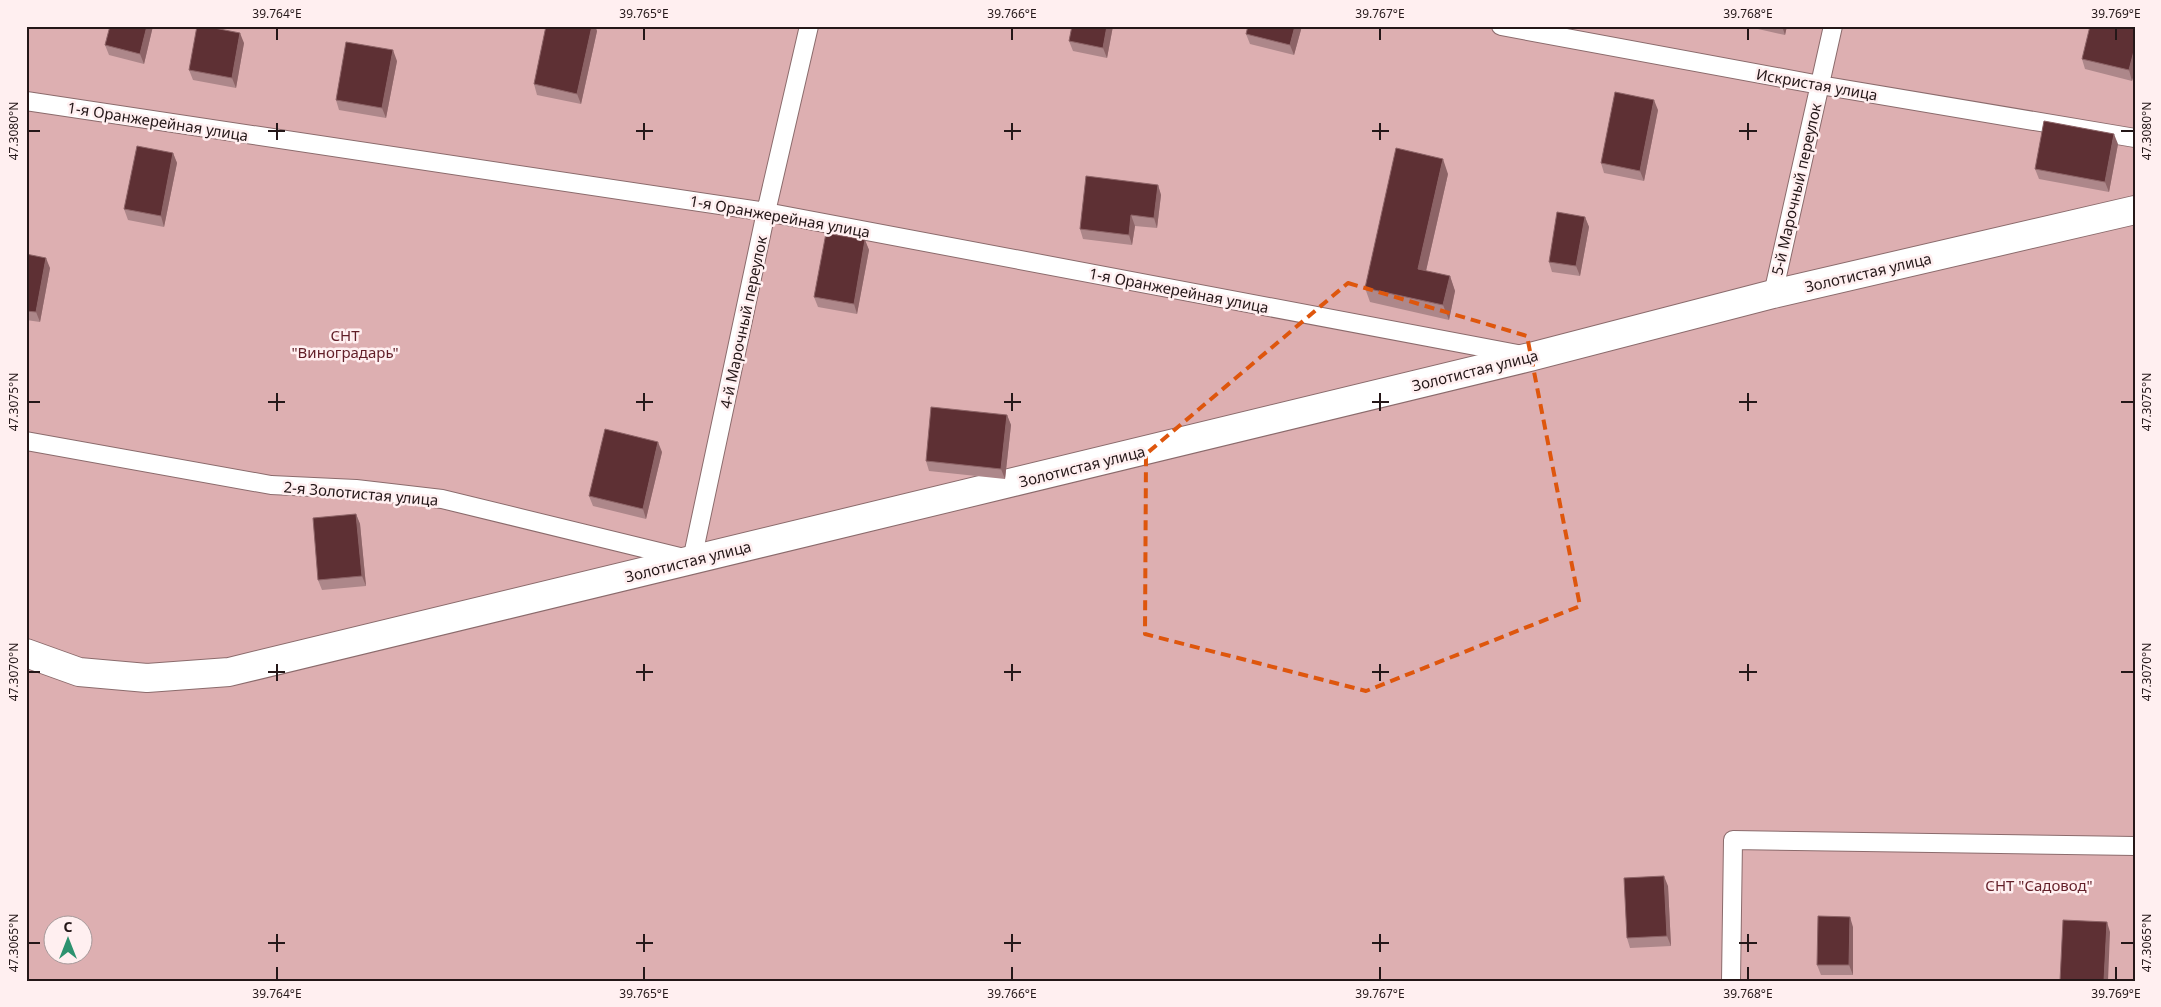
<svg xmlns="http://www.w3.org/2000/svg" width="2161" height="1007" viewBox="0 0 2161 1007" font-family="'Noto Sans',sans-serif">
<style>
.green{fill:#ddafb1;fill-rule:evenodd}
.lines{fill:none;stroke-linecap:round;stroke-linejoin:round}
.lane-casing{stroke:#8b6b6c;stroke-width:20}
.street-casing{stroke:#8b6b6c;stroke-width:30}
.lane{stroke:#fff;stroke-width:18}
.street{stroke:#fff;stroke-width:28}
.wall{fill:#ad878a}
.shaded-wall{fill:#8d6467}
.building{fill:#5e3034;stroke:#8d6467}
.marked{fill:none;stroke:#de560d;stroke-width:4;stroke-dasharray:10 6;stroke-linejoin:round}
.ticks{fill:none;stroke:#241718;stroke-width:2}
.labels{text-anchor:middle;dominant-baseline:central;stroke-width:5;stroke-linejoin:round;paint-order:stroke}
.street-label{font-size:15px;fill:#241718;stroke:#ffeff0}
.park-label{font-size:15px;fill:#611e27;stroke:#ffeff0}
.neatline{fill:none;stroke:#241718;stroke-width:2}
.ticks-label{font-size:12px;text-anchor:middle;fill:#241718}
</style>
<rect width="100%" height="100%" fill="#fcdedf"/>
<path class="green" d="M 26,26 L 2135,26 L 2135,981 L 26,981 ZM 52,924 L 82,924 L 82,954 L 52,954 Z"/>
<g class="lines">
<g class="lane-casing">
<path id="lane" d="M 1501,26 L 1820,85 L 2135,138
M 26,101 L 766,212 L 1523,355
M 1773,294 L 1833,26
M 26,441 L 271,485 L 356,489 L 442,499 L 692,560 L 766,212 L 809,26
M 1731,981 L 1733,840 L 2135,846"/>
</g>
<g class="street-casing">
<path id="street" d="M 26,653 L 79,672 L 147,678 L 229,672 L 1530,357 L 1773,294 L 2135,210"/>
</g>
<use href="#lane" class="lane"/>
<use href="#street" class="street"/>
</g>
<path class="wall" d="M 153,26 L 144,64 L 109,55 L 105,45 Z
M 546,26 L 595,26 L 597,31 L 581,104 L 537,95 L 534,84 Z
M 1072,26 L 1113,26 L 1107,58 L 1073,51 L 1069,41 Z
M 1302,26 L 1294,55 L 1250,44 L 1246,34 Z
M 1745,26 L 1787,26 L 1785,35 Z
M 2135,26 L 2135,71 L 2132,81 L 2085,69 L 2082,59 Z
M 244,43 L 236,88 L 193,80 L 189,70 Z
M 397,61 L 386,118 L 339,110 L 336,100 Z
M 1658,110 L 1644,181 L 1604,173 L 1601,163 Z
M 2118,144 L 2109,192 L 2039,179 L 2035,169 Z
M 173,153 L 177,163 L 164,227 L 128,220 L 124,209 Z
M 1448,174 L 1426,271 L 1450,276 L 1455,291 L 1449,320 L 1370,302 L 1365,288 Z
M 1158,185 L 1161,195 L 1157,228 L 1135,226 L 1132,245 L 1083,239 L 1080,229 Z
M 1585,217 L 1589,227 L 1580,276 L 1552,272 L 1549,262 Z
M 865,240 L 869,250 L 857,314 L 818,307 L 814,297 Z
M 26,254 L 50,268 L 40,322 L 26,320 Z
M 1007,415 L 1011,425 L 1005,479 L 929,471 L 926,461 Z
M 662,452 L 646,519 L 593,506 L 589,496 Z
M 356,514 L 360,524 L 366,586 L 322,590 L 318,580 Z
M 1668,886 L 1671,946 L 1630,948 L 1627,938 Z
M 1853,927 L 1853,975 L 1821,975 L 1817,965 Z"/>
<path class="shaded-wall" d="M 147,26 L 153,26 L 144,64 L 140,54 Z
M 592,26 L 595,26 L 597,31 L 581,104 L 577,94 Z
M 1107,26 L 1113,26 L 1107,58 L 1103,48 Z
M 1295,26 L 1302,26 L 1294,55 L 1290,45 Z
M 1782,26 L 1787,26 L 1785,35 Z
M 240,33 L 244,43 L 236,88 L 232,78 Z
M 2135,47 L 2135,71 L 2132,81 L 2129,70 Z
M 393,50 L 397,61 L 386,118 L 382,108 Z
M 1654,100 L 1658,110 L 1644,181 L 1640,171 Z
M 2114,134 L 2118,144 L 2109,192 L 2105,182 Z
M 173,153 L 177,163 L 164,227 L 161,216 Z
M 1443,159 L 1448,174 L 1423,284 L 1418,269 Z
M 1158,185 L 1161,195 L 1157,228 L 1154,218 Z
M 1131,215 L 1135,226 L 1132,245 L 1129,235 Z
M 1585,217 L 1589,227 L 1580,276 L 1576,266 Z
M 865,240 L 869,250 L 857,314 L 854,304 Z
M 46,258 L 50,268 L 40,322 L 36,312 Z
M 1450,276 L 1455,291 L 1449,320 L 1443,305 Z
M 1007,415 L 1011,425 L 1005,479 L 1001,469 Z
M 658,442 L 662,452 L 646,519 L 643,509 Z
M 356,514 L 360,524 L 366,586 L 362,576 Z
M 1664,876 L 1668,886 L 1671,946 L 1667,936 Z
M 1850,917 L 1853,927 L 1853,975 L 1849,965 Z
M 2107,922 L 2110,932 L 2108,981 L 2104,981 Z"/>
<path class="building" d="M 110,26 L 147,26 L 140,54 L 105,45 Z
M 197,26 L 204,26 L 240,33 L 232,78 L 189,70 Z
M 546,26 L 592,26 L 577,94 L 534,84 Z
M 1072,26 L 1107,26 L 1103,48 L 1069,41 Z
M 1248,26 L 1295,26 L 1290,45 L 1246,34 Z
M 2090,26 L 2135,26 L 2135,47 L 2129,70 L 2082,59 Z
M 346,42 L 393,50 L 382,108 L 336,100 Z
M 1615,92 L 1654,100 L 1640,171 L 1601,163 Z
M 2044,121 L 2114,134 L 2105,182 L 2035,169 Z
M 137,146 L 173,153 L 161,216 L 124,209 Z
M 1396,148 L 1443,159 L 1418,269 L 1450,276 L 1443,305 L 1365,288 Z
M 1086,176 L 1158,185 L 1154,218 L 1131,215 L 1129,235 L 1080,229 Z
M 1557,212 L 1585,217 L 1576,266 L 1549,262 Z
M 826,233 L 865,240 L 854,304 L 814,297 Z
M 26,254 L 46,258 L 36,312 L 26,311 Z
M 931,407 L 1007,415 L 1001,469 L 926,461 Z
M 605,429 L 658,442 L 643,509 L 589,496 Z
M 356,514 L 362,576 L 318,580 L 313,518 Z
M 1664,876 L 1667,936 L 1627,938 L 1624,878 Z
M 1818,916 L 1850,917 L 1849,965 L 1817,965 Z
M 2063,920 L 2107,922 L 2104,981 L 2060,981 Z"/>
<path class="marked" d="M 1348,283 L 1527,336 L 1580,606 L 1366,691 L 1145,634 L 1146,454 Z"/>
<path class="ticks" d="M 277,28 L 277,40M 644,28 L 644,40M 1012,28 L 1012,40M 1380,28 L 1380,40M 1748,28 L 1748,40M 2116,28 L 2116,40M 277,123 L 277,140M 644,123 L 644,140M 1012,123 L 1012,140M 1380,123 L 1380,140M 1748,123 L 1748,140M 28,131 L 40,131M 268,131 L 285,131M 636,131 L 653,131M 1004,131 L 1021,131M 1372,131 L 1389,131M 1739,131 L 1757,131M 2121,131 L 2134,131M 277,393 L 277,411M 644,393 L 644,411M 1012,393 L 1012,411M 1380,393 L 1380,411M 1748,393 L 1748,411M 28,402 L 40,402M 268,402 L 285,402M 636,402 L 653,402M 1004,402 L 1021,402M 1372,402 L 1389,402M 1739,402 L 1757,402M 2121,402 L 2134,402M 277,664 L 277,681M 644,664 L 644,681M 1012,664 L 1012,681M 1380,664 L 1380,681M 1748,664 L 1748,681M 28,672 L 40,672M 268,672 L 285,672M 636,672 L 653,672M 1004,672 L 1021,672M 1372,672 L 1389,672M 1739,672 L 1757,672M 2121,672 L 2134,672M 277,934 L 277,952M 644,934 L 644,952M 1012,934 L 1012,952M 1380,934 L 1380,952M 1748,934 L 1748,952M 28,943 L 40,943M 268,943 L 285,943M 636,943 L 653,943M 1004,943 L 1021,943M 1372,943 L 1389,943M 1739,943 L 1757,943M 2121,943 L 2134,943M 277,967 L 277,980M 644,967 L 644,980M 1012,967 L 1012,980M 1380,967 L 1380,980M 1748,967 L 1748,980M 2116,967 L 2116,980"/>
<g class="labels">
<g class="street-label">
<text transform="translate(1817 84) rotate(10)">Искристая улица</text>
<text transform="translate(158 121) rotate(9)">1-я Оранжерейная улица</text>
<text transform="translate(1796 189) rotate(-77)">5-й Марочный переулок</text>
<text transform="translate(780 216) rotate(10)">1-я Оранжерейная улица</text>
<text transform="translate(1868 272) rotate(-13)">Золотистая улица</text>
<text transform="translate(1179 290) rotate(11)">1-я Оранжерейная улица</text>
<text transform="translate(743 322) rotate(-78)">4-й Марочный переулок</text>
<text transform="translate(1475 370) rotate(-14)">Золотистая улица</text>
<text transform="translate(1082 466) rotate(-14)">Золотистая улица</text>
<text transform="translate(361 493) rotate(5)">2-я Золотистая улица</text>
<text transform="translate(688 561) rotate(-14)">Золотистая улица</text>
</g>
<g class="park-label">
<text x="345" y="335">СНТ<tspan x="345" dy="17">"Виноградарь"</tspan></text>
<text x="2039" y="885">СНТ "Садовод"</text>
</g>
</g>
<rect width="2161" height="1007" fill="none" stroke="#ffeff0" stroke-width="55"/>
<g transform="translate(68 940)"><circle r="24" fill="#ffeff0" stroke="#a7999a"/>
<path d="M0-4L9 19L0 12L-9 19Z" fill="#2d926f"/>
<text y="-8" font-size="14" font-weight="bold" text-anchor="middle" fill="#241718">С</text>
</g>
<rect x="28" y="28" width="2106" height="952" class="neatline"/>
<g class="ticks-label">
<text x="277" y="18">39.764°E</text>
<text x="644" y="18">39.765°E</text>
<text x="1012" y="18">39.766°E</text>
<text x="1380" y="18">39.767°E</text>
<text x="1748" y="18">39.768°E</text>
<text x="2116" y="18">39.769°E</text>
<text transform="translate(14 131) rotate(-90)" y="4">47.3080°N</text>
<text transform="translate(2147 131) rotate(-90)" y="4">47.3080°N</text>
<text transform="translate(14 402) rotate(-90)" y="4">47.3075°N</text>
<text transform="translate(2147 402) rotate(-90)" y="4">47.3075°N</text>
<text transform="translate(14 672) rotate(-90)" y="4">47.3070°N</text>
<text transform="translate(2147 672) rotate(-90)" y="4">47.3070°N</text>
<text transform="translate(14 943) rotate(-90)" y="4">47.3065°N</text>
<text transform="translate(2147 943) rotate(-90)" y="4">47.3065°N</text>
<text x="277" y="998">39.764°E</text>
<text x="644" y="998">39.765°E</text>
<text x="1012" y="998">39.766°E</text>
<text x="1380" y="998">39.767°E</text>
<text x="1748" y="998">39.768°E</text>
<text x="2116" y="998">39.769°E</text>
</g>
</svg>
